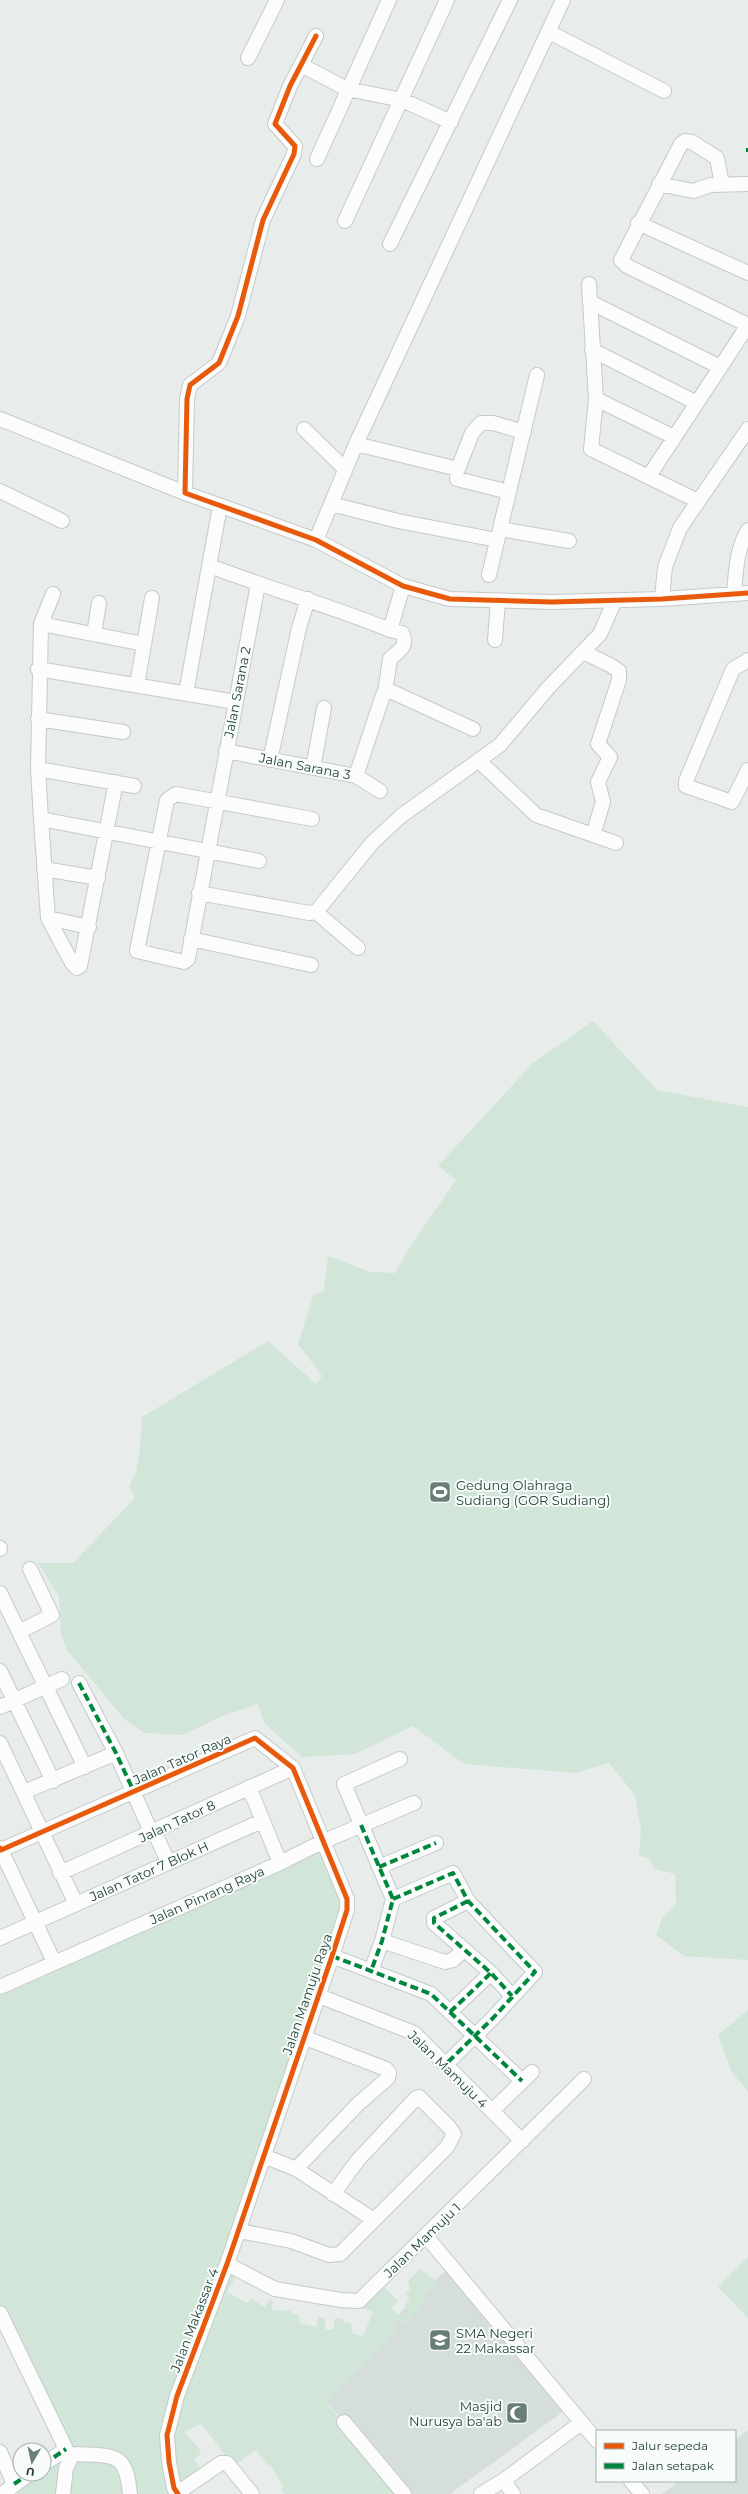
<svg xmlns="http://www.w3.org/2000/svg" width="748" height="2494" viewBox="0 0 748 2494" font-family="Montserrat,sans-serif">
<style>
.built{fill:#d6dedb}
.green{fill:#d1e6d8}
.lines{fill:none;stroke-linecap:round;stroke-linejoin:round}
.minor-casing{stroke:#c5cac8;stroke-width:16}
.minor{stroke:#fcfcfc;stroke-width:14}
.quiet{stroke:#00873e;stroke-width:4;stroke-dasharray:8 4;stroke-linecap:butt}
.cycleway-casing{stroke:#f7fbf9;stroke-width:8}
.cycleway{stroke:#e8590c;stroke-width:5}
.labels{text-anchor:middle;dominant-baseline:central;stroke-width:4;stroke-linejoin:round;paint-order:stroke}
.street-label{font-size:13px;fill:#24423a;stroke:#f7fbf9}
.poi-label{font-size:13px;fill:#24423a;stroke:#f7fbf9;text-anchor:start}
</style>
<rect width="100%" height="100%" fill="#e8edeb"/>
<path class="built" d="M 450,2268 L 564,2411 L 450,2494 L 413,2494 L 318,2394 L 427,2286 Z
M 748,2430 L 748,2494 L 662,2494 L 679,2481 L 735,2481 L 735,2440 Z"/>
<path class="green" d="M 593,1021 L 657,1090 L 748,1107 L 748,1960 L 684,1956 L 656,1935 L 662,1918 L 676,1904 L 675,1874 L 655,1869 L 648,1858 L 639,1856 L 641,1830 L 635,1795 L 609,1763 L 575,1773 L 464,1764 L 413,1726 L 355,1754 L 302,1757 L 264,1723 L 258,1704 L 225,1715 L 183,1735 L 144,1733 L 124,1719 L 67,1650 L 61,1633 L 59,1596 L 38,1563 L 73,1563 L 135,1498 L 129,1486 L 136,1472 L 140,1449 L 142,1417 L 268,1341 L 316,1384 L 322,1376 L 298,1344 L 313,1296 L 324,1290 L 328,1256 L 371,1272 L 395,1273 L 409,1248 L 456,1180 L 438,1166 L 533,1063 Z
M 322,1842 L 347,1899 L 231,2247 L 238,2273 L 227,2292 L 247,2303 L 251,2299 L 265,2307 L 269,2299 L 273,2301 L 272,2310 L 291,2311 L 292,2314 L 299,2315 L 300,2323 L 316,2327 L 318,2317 L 325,2318 L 325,2329 L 333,2330 L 335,2318 L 343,2319 L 344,2322 L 351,2323 L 352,2333 L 363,2336 L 373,2312 L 361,2307 L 383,2286 L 398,2301 L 391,2309 L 402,2318 L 409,2310 L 404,2306 L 410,2299 L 405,2293 L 410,2289 L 408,2281 L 420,2269 L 436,2281 L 436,2285 L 422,2297 L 423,2305 L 404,2324 L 400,2320 L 393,2327 L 396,2332 L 326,2403 L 404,2494 L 285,2494 L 281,2489 L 283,2486 L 270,2465 L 267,2465 L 256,2450 L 235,2465 L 227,2463 L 224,2453 L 201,2424 L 185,2432 L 200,2450 L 201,2454 L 194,2459 L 201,2469 L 176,2494 L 18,2494 L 12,2486 L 29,2474 L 44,2474 L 44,2464 L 66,2449 L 0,2313 L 0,1987 Z
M 748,2010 L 748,2092 L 731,2071 L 718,2035 Z
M 748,2257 L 748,2318 L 718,2287 Z"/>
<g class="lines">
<g class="minor-casing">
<path id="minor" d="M 549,32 L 664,91
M 316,36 L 290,86 L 275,124 L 295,146 L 294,154 L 263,220 L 238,316 L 219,363 L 190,385 L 187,399 L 185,493 L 316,540 L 403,586 L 450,599 L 552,602 L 662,599 L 748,593
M 248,58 L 277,0
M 301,65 L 347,89 L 402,100 L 451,122
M 317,159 L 389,0
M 659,184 L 693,191 L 711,185 L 748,184
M 722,184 L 717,158 L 692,142 L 685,141 L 681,144 L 621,260 L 627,266 L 748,325
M 345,221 L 447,0
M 638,223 L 748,273
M 390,244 L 510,0
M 589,284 L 596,399 L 591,449 L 698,501
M 590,302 L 720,367
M 592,350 L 697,403
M 596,399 L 674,437
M 0,419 L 185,493
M 304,429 L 345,469
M 356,444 L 458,469 L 472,433 L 481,423 L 493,423 L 524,432
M 649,476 L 748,325
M 457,479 L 509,492
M 0,491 L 62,521
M 331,504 L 398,521 L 497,540
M 500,529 L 569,541
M 316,540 L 356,444 L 563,0
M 210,566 C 270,589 331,606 390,630 L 403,586
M 489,575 L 537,375
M 258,584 L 188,959 L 184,962 L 137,951 L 167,800 L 176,794 L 312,819
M 53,594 L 41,624 L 38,769 L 41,819 L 48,918 L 72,963 L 77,968 L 80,966 L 116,782
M 734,594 C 736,572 736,550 748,530
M 662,599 L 665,567 L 680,528 L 748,429
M 41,624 L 144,644
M 94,634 L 99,603
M 495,640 L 498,601
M 583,652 L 610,665 L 619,671 L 619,680 L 598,744 L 610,757 L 598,782 L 603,802 L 593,835
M 748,660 L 733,669 L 686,781 L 686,786 L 732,802 L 748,770
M 38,669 L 236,702
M 137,685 L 152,598
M 385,692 L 390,659 C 398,651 409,647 402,633 L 390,630
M 186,693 L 220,506
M 38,719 L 123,732
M 226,751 L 356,776 L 380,791
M 270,760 L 299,628 L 308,599
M 479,761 L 536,815 L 616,843
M 313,768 L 324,708
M 38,769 L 134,786
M 356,776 L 383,695 L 388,690 L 473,729
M 41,819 L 259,861
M 44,869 L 98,878
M 199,893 L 309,913 L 316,912 L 372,843 L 401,816 L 500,745 L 548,688 L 600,634 L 615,600
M 316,912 L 358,948
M 48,918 L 89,927
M 191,939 L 311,965
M 0,1549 L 0,1548
M 0,1593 L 85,1767
M 19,1632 L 52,1615 L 30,1569
M 0,1671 L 53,1781
M 79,1683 L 116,1753 L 151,1832
M 0,1707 L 62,1679
M 0,1743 L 76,1904
M 249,1787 L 280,1863
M 24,1792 L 116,1753
M 154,1831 L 168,1862
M 0,1848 L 54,1962
M 1,1850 L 255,1738 L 293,1768 L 347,1899 L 347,1910 L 332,1956 L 227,2264 L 177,2396 L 167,2435 L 169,2462 L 174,2488 L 178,2494
M 379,1867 L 436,1843
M 60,1873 L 293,1768
M 393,1899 L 453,1873 L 468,1901 L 535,1972 L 493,2018 L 445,2065
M 468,1901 L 434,1918 L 434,1923 L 491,1973 L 512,1996
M 0,1938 L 262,1821
M 382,1941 L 445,1962 L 453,1960 L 464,1949
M 332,1956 L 431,1994 L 522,2081
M 371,1971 L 382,1941 L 393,1899 L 344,1784 L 400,1759
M 0,1987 L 280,1863 L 322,1842 L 414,1803
M 319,1996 L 414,2033 L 522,2141
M 450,2012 L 491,1973
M 303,2037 L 386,2069 L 389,2073 L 388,2078 L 358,2104 L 296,2169 L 374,2220
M 492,2111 L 532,2072
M 264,2156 L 296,2169
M 239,2231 L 291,2241 L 329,2255 L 340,2254 L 447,2147 L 454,2134 L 449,2127 L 419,2097 L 416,2098 L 358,2160 L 333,2194
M 426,2236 L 597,2441
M 227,2264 L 275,2289 L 341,2300 L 359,2301 L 584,2079
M 0,2313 L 66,2449 L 69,2461
M 344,2422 L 404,2494
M 0,2452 L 14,2484
M 44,2464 L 66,2449
M 631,2481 L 642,2494
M 2,2494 L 29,2474
M 63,2494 L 66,2468 L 72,2455 L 77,2454 C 115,2456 126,2452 130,2494
M 176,2494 L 221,2463 L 227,2463 L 252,2494
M 481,2494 L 504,2480
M 513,2494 L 504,2480 L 581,2423"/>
</g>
<use href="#minor" class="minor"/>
<path class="quiet" d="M 746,150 L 748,150
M 79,1683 L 116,1753 L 134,1792
M 361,1825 L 393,1899 L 382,1941 L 371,1971
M 379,1867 L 436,1843
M 393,1899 L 453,1873 L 468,1901 L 535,1972 L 493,2018 L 445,2065
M 468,1901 L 434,1918 L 434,1923 L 491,1973 L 512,1996
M 332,1956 L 431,1994 L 522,2081
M 450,2012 L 491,1973
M 44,2464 L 66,2449
M 14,2484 L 29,2474"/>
<g class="cycleway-casing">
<path id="cycleway" d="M 316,36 L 290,86 L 275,124 L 295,146 L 294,154 L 263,220 L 238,316 L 219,363 L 190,385 L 187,399 L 185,493 L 316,540 L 403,586 L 450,599 L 552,602 L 662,599 L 748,593
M 0,1848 L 1,1850 L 255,1738 L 293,1768 L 347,1899 L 347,1910 L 332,1956 L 227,2264 L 177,2396 L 167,2435 L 169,2462 L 174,2488 L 178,2494"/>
</g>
<use href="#cycleway" class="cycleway"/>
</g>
<defs>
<g id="stadium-square" transform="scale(1.15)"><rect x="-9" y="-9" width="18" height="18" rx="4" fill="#697e78" stroke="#f7fbf9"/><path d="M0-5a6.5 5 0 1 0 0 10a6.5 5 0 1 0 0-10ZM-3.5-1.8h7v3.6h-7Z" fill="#fff"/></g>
<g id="school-square" transform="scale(1.15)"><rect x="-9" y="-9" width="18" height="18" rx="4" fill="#697e78" stroke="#f7fbf9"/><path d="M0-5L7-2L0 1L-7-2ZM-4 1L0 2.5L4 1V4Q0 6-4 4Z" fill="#fff"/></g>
<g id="mosque-square" transform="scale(1.15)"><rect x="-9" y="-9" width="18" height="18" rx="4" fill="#697e78" stroke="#f7fbf9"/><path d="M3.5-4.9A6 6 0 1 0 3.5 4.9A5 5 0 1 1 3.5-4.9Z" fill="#fff"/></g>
</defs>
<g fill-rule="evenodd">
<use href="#stadium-square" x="440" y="1492"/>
<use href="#school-square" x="440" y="2340"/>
<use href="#mosque-square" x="517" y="2413"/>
</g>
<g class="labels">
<g class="street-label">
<text transform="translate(237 692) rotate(-79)">Jalan Sarana 2</text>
<text transform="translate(305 766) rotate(11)">Jalan Sarana 3</text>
<text transform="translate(182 1759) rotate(-24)">Jalan Tator Raya</text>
<text transform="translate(177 1821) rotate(-25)">Jalan Tator 8</text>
<text transform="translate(149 1871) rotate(-24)">Jalan Tator 7 Blok H</text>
<text transform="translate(207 1895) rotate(-24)">Jalan Pinrang Raya</text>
<text transform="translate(307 1994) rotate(-71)">Jalan Mamuju Raya</text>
<text transform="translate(448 2069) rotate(44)">Jalan Mamuju 4</text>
<text transform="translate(422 2240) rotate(-44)">Jalan Mamuju 1</text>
<text transform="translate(194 2320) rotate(-69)">Jalan Makassar 4</text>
</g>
<g class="poi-label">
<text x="456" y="1485">Gedung Olahraga<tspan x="456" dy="15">Sudiang (GOR Sudiang)</tspan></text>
<text x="456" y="2333">SMA Negeri<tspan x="456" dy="15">22 Makassar</tspan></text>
<text x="502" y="2406" text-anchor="end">Masjid<tspan x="502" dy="15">Nurusya ba'ab</tspan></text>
</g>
</g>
<rect x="596" y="2430" width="140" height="52" fill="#f7fbf9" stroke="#a3b1ad"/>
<rect x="604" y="2443" width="20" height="6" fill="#e8590c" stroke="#a3b1ad"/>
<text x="632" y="2450" font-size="12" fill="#24423a">Jalur sepeda</text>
<rect x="604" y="2463" width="20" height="6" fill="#00873e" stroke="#a3b1ad"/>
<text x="632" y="2470" font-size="12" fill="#24423a">Jalan setapak</text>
<g transform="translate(32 2462) rotate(189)"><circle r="19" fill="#f7fbf9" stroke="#a3b1ad"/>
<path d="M0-3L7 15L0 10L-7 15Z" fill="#697e78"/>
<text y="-6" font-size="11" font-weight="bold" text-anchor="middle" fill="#24423a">U</text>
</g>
</svg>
